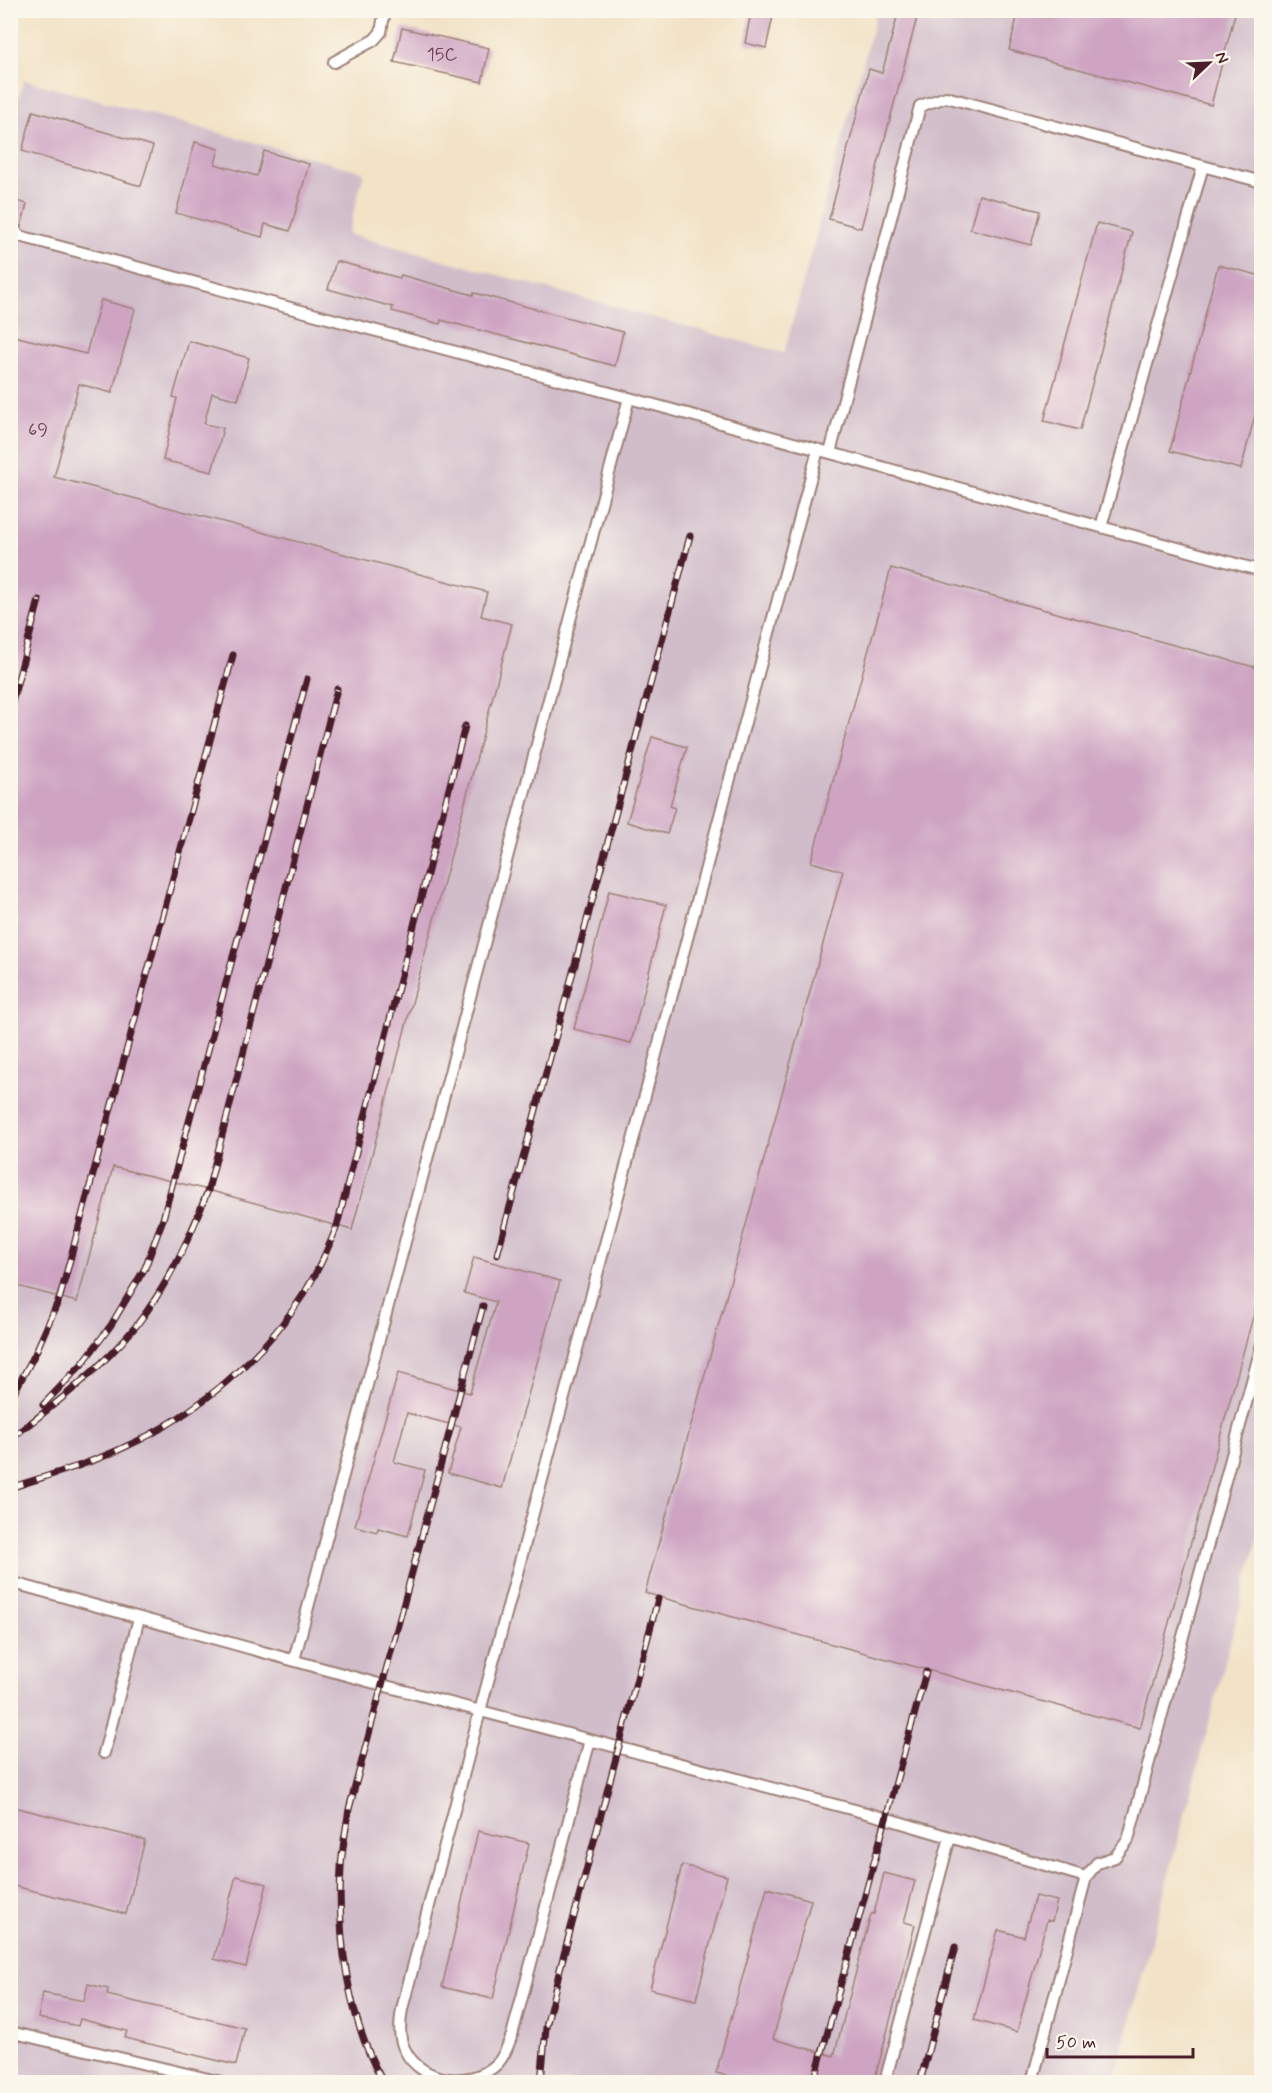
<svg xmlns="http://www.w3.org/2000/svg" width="1272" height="2093" viewBox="0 0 1272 2093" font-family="Mynerve,sans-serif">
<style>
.industrial{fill:#d1bdca}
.building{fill:#cea4c2}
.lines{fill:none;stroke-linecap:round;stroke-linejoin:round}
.service-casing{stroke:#9e8078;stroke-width:14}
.minor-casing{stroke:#9e8078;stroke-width:22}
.service{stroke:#fff;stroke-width:10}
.minor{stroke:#fff;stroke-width:20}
.rail-casing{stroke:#4a1f2b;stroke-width:7}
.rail{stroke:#fbf7ec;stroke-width:4.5;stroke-dasharray:14;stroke-linecap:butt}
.labels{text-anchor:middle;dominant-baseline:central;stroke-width:4.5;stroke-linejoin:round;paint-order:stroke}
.number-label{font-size:18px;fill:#6b4051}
</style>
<rect width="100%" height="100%" fill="#fbf7ec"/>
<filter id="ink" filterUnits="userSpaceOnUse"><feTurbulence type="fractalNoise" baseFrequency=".0167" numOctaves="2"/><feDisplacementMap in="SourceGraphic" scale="12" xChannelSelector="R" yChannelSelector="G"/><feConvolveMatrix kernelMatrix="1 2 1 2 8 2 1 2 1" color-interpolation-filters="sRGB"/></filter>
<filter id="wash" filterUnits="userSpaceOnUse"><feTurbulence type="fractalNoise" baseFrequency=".008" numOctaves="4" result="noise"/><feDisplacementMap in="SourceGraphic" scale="24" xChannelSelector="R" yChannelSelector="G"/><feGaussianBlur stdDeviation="1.35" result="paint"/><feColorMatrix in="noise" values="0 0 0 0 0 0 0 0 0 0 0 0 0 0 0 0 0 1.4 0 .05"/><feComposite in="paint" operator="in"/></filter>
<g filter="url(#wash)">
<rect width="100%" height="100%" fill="#f2e2c6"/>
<path class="industrial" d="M 877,11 L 1261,11 L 1261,1526 L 1114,2082 L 11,2082 L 10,241 L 14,223 L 10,221 L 10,130 L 24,80 L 364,172 L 348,234 L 784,353 Z"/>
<g id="blocks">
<path class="building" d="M 899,10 L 919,10 L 861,228 L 829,219 L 869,69 L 882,73 Z
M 1019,10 L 1236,10 L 1211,105 L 1009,50 Z
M 751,12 L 773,16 L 766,48 L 745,43 Z
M 402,28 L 489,48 L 482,82 L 394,62 Z
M 33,111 L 153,146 L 141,186 L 22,151 Z
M 195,142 L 219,149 L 215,164 L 257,176 L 264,151 L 309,164 L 290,231 L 265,224 L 262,237 L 176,213 Z
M 979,195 L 1040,211 L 1031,245 L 970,229 Z
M 10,199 L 27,204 L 21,227 L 17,223 L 10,222 Z
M 1097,223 L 1132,232 L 1080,430 L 1044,421 Z
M 336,261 L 400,278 L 401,275 L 473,295 L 474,293 L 623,332 L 615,366 L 441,320 L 440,324 L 392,311 L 393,307 L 328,289 Z
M 1218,265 L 1262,276 L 1262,388 L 1241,469 L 1170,451 Z
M 101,300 L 135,309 L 112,393 L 79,384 L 54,477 L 487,592 L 481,616 L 512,624 L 352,1230 L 208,1190 L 113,1167 L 77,1302 L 10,1284 L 10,335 L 86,354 Z
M 189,341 L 249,358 L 238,400 L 212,393 L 204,424 L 223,428 L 212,472 L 163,460 L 177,398 L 173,397 Z
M 891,568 L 1262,669 L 1262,1284 L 1140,1728 L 645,1593 L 843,871 L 811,862 Z
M 652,737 L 687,747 L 670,806 L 675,808 L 667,834 L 627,822 Z
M 609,891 L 666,905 L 631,1043 L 574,1029 Z
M 474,1257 L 560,1281 L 502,1488 L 448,1473 L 461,1427 L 407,1413 L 394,1462 L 425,1470 L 408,1536 L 378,1528 L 377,1532 L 355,1526 L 398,1373 L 470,1393 L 496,1302 L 464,1293 Z
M 10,1806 L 145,1840 L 126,1914 L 10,1885 Z
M 478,1831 L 529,1843 L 493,1999 L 442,1987 Z
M 682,1865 L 727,1876 L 696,2000 L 650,1989 Z
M 884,1873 L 915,1881 L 904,1922 L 915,1925 L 874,2082 L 751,2082 L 716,2073 L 767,1888 L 811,1900 L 773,2039 L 834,2056 L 871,1914 L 874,1914 Z
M 236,1876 L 267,1884 L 246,1967 L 214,1959 Z
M 1035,1896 L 1057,1901 L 1052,1921 L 1047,1920 L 1017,2032 L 974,2020 L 998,1930 L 1024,1937 Z
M 88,1984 L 108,1989 L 107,1995 L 245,2028 L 236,2065 L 125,2038 L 127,2031 L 80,2019 L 78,2026 L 38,2018 L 43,1993 L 84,2001 Z"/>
</g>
</g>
<g filter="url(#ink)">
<use href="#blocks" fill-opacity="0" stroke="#9e8078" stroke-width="1.5"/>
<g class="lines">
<g class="service-casing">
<path id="service" d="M 334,62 L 374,40 L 381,32 L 385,10
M 12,234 L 629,398 L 1262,571
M 830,453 L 920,106 L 946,97 L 1262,182
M 1101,527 L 1203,166
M 10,1582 L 382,1685 L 885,1818 L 1086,1877
M 294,1660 L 629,398
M 590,1740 L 512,2035 C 508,2045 505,2056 497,2064 C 471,2089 421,2083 405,2050 C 398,2038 400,2022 402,2009 L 480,1711 L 818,450
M 104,1753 L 139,1618
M 10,2032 L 221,2082
M 885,2082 L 950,1837
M 1032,2082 L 1086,1877 L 1097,1863 L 1115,1857 L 1128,1840 L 1262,1344"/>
</g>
<g class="minor-casing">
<path id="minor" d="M 10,234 L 12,234"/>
</g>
<use href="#service" class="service"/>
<use href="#minor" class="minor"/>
<g class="rail-casing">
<path id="rail" d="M 10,710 L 39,600
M 497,1255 L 690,536
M 10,1400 L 35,1354 L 60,1297 L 233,655
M 43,1405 L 83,1363 L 111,1325 L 145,1268 L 163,1219 L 307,679
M 10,1439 C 54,1405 100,1370 136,1326 C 168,1285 190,1239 208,1190 L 337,689
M 10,1488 C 49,1475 90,1464 127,1446 C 197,1414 264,1357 305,1292 C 318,1271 328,1249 337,1226 L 465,726
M 383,2082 C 348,2019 337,1939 341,1868 C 342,1849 346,1829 349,1809 L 483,1306
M 541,2082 L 546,2027 L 559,1973 L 658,1599
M 814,2082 L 926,1672
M 920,2082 L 955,1947"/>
</g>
<use href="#rail" class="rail"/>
</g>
</g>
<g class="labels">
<g class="number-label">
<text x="442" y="55">15C</text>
<text x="38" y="430">69</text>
</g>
</g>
<rect width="1272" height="2093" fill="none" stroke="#fbf7ec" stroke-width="36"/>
<g transform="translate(1209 63) rotate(67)" stroke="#fbf7ec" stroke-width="4.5" paint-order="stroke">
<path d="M0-4.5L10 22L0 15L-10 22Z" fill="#4a1f2b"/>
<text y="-9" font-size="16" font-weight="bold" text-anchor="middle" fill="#4a1f2b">N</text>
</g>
<path d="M1047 2048v9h146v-9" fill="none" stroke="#4a1f2b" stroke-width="3"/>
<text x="1056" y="2048" font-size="18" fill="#4a1f2b" stroke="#fbf7ec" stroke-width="4.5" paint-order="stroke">50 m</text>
</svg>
